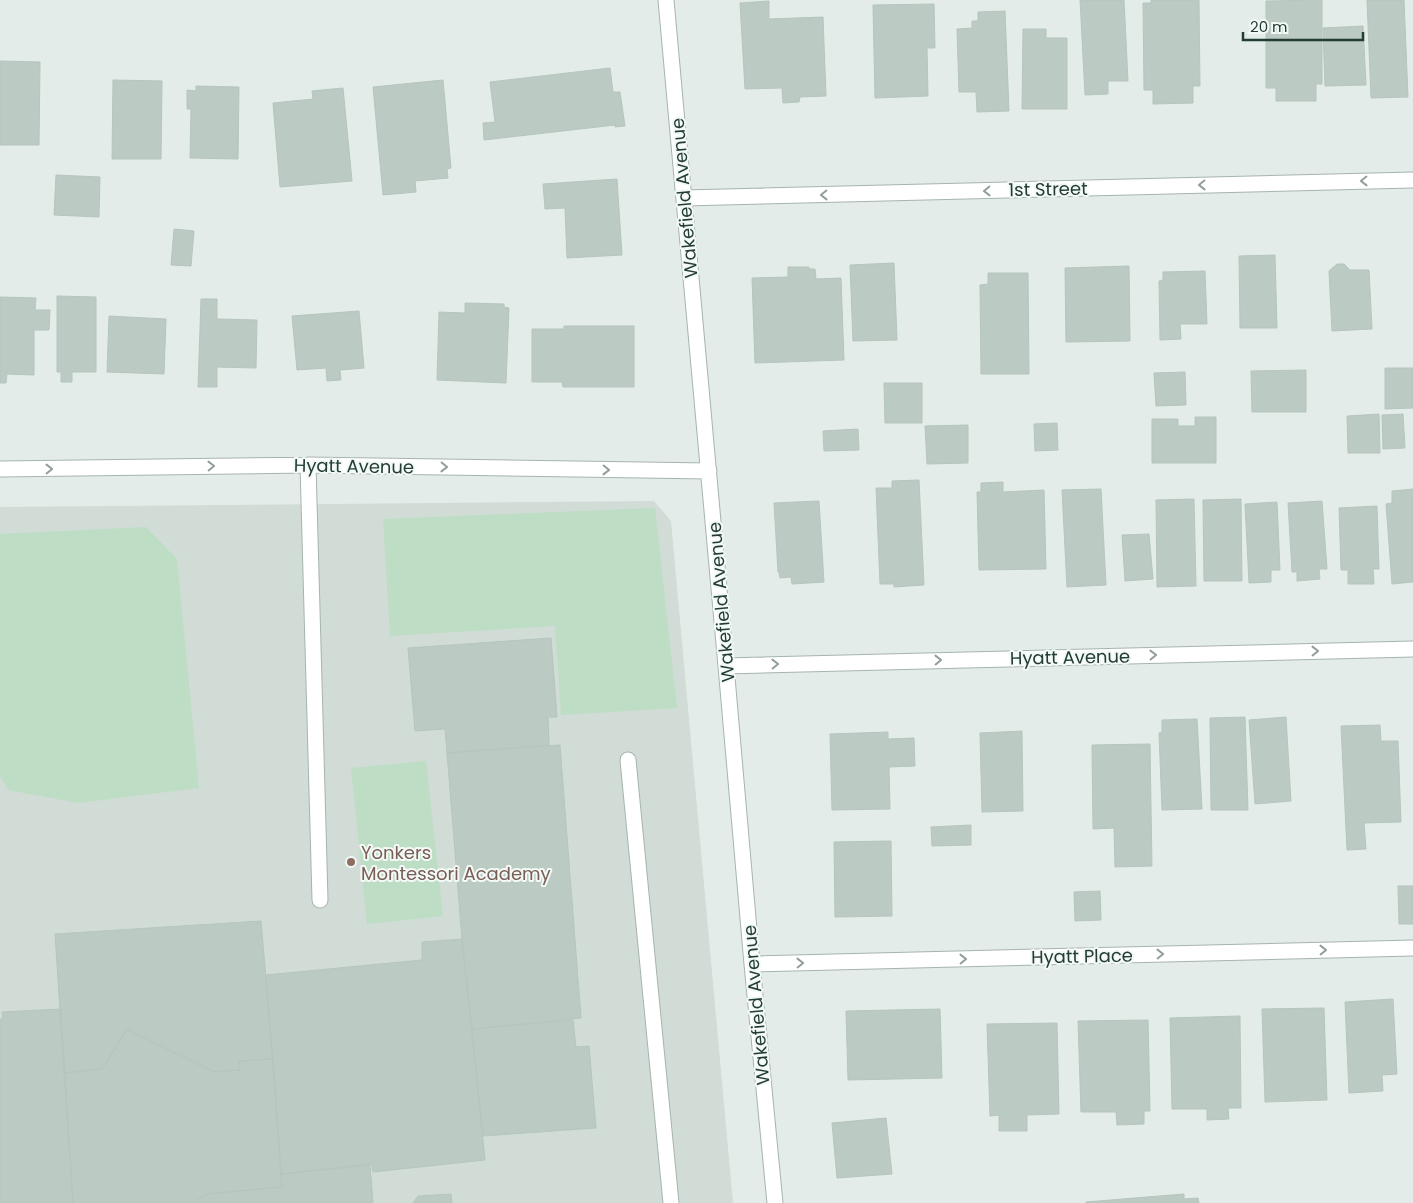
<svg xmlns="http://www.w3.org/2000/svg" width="1413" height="1203" viewBox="0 0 1413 1203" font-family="Poppins,sans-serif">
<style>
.built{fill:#d1dcd7}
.green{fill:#bdddc4}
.building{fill:#bbcac3;stroke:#b5c6be}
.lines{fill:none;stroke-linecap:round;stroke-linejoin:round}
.minor-casing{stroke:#a6b4af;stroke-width:17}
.minor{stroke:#fff;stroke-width:15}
.oneway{stroke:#919e9a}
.education-dot{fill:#8d6e63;stroke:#f3f9f6;stroke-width:2}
.labels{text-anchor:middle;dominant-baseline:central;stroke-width:4;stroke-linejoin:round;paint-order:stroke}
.street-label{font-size:18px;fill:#233d35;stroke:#f3f9f6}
.education-label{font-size:18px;fill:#785e54;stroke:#f3f9f6;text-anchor:start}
</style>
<rect width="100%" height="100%" fill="#e3ece8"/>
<path class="built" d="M 654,501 L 671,521 L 733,1203 L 0,1203 L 0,507 Z"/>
<path class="green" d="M 655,508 L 677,708 L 561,715 L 555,626 L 390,636 L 383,519 Z
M 146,527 L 177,559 L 199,788 L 78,803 L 8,790 L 0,776 L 0,534 Z
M 426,761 L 443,916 L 367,924 L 351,768 Z"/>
<path class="building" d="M 1080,0 L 1124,0 L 1128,81 L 1108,81 L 1108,94 L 1085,95 Z
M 1151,0 L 1199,0 L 1200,86 L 1193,86 L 1193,103 L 1153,104 L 1153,90 L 1144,90 L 1143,3 L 1151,3 Z
M 1322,0 L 1322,84 L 1316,84 L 1316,101 L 1276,101 L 1276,88 L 1266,88 L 1266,1 Z
M 1367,0 L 1404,0 L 1408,97 L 1371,98 Z
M 769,1 L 769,19 L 823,17 L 826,96 L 800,97 L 799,102 L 783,103 L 782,88 L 745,89 L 740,3 Z
M 934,4 L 935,48 L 927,48 L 928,96 L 875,98 L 873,5 Z
M 1005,11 L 1009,111 L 977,112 L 976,92 L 959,92 L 957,29 L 972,28 L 972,21 L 978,21 L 978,12 Z
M 1363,26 L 1366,85 L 1325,86 L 1323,28 Z
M 1023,29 L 1046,29 L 1046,38 L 1067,38 L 1067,109 L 1022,109 Z
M 0,61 L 40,62 L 39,145 L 0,145 Z
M 610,68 L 613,92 L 620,92 L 625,126 L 615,127 L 615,125 L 484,140 L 483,123 L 495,122 L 490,82 Z
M 113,80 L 162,81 L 161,159 L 112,159 Z
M 443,80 L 451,168 L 447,169 L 448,178 L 415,181 L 416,192 L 383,195 L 373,87 Z
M 196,86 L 239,87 L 238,159 L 190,158 L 191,109 L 187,109 L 187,90 L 196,91 Z
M 343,88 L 352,181 L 280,187 L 273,103 L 313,99 L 312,91 Z
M 56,175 L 100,177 L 99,217 L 54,215 Z
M 617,179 L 622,255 L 567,258 L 565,208 L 545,209 L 543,184 Z
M 174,229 L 194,231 L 191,266 L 171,265 Z
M 1275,255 L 1277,328 L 1240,328 L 1239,256 Z
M 894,263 L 897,340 L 853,341 L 850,265 Z
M 1337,264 L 1344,264 L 1350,270 L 1369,270 L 1372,329 L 1332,331 L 1329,271 Z
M 1129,266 L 1130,341 L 1066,342 L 1065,268 Z
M 788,267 L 809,267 L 809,269 L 815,269 L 816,279 L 841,278 L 844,360 L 755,363 L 752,278 L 788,277 Z
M 1205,271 L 1207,324 L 1180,324 L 1181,339 L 1160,340 L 1159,281 L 1163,280 L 1163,272 Z
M 988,273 L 1028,273 L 1029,374 L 981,374 L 980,285 L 988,284 Z
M 57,296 L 96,297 L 96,372 L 72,372 L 72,382 L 61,382 L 61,372 L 57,372 Z
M 0,297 L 36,298 L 35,310 L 50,310 L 49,330 L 34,330 L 34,375 L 7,374 L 6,383 L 0,383 Z
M 201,299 L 217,299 L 217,319 L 257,320 L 256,368 L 217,367 L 217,387 L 198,387 Z
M 465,303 L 504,304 L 504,307 L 509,308 L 506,383 L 437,380 L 439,312 L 465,313 Z
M 359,311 L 364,368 L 340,370 L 341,380 L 327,381 L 326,368 L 297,370 L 292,316 Z
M 109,316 L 166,319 L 164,374 L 107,372 Z
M 564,326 L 634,326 L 634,387 L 563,387 L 562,382 L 532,382 L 532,329 L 564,329 Z
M 1385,368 L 1413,368 L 1413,408 L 1385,409 Z
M 1306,370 L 1306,412 L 1252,412 L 1251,371 Z
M 1185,372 L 1186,405 L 1156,406 L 1154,373 Z
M 884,383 L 922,383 L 922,423 L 885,423 Z
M 1379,414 L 1380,453 L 1348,453 L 1347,416 Z
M 1403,414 L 1405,448 L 1383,449 L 1382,415 Z
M 1195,417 L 1216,417 L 1216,463 L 1152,463 L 1152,419 L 1178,419 L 1178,426 L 1195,426 Z
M 1057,423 L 1058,450 L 1035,451 L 1034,424 Z
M 968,425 L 968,463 L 927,464 L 925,426 Z
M 858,429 L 859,450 L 824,451 L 823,431 Z
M 919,480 L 924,585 L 894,587 L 894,584 L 880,584 L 876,488 L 892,488 L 892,481 Z
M 1003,482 L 1003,492 L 1044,490 L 1046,569 L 979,570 L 977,492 L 981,492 L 981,483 Z
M 1101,489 L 1106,585 L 1067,587 L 1062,490 Z
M 1413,489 L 1413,582 L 1392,584 L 1386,504 L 1392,503 L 1392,491 Z
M 1194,499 L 1196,586 L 1157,587 L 1156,500 Z
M 1241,499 L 1242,581 L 1204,581 L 1203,500 Z
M 819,501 L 824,582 L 792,584 L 791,577 L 780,578 L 779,572 L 778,572 L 774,503 Z
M 1322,501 L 1327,569 L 1319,569 L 1320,579 L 1297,581 L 1297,572 L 1292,572 L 1288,503 Z
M 1277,502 L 1280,570 L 1271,570 L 1271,582 L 1249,583 L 1245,504 Z
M 1377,506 L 1379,569 L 1373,569 L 1374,584 L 1348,584 L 1348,570 L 1341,570 L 1339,508 Z
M 1149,534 L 1153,579 L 1125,581 L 1122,535 Z
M 551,638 L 557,717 L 548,717 L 549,745 L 447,753 L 445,729 L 415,731 L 408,648 Z
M 1245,717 L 1248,810 L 1211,810 L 1210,718 Z
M 1286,717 L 1291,801 L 1255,804 L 1249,720 Z
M 1197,719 L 1202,809 L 1162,810 L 1159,733 L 1162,732 L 1162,720 Z
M 1380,725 L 1381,741 L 1398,741 L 1401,822 L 1364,823 L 1366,849 L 1347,850 L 1341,726 Z
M 1022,731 L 1023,811 L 982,812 L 980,733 Z
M 888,732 L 888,739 L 914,738 L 915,766 L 889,767 L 890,809 L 832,810 L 830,734 Z
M 1150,744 L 1152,866 L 1115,867 L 1114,828 L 1093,829 L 1092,745 Z
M 560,745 L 581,1018 L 472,1029 L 462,939 L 447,753 Z
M 971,825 L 971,845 L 932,846 L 931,827 Z
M 891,841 L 892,916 L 835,917 L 834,842 Z
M 1398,886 L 1413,886 L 1413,924 L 1399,924 Z
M 1100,891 L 1101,920 L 1075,921 L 1074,892 Z
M 261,921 L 273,1059 L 239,1061 L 240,1070 L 214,1072 L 127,1029 L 102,1069 L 64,1073 L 55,934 Z
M 462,939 L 485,1160 L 373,1172 L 372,1164 L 281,1174 L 266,975 L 422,960 L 422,942 Z
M 1393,999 L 1397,1074 L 1382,1075 L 1383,1091 L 1349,1093 L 1345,1002 Z
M 1324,1008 L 1327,1100 L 1265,1102 L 1262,1009 Z
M 61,1009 L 73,1203 L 0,1203 L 0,1019 L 3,1019 L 2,1012 Z
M 940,1009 L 942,1078 L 848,1080 L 846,1011 Z
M 1240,1016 L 1241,1108 L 1228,1108 L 1229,1119 L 1207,1120 L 1207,1109 L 1172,1109 L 1170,1018 Z
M 573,1020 L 576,1047 L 589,1046 L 596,1128 L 483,1136 L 472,1029 Z
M 1148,1020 L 1150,1111 L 1144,1111 L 1144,1124 L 1117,1125 L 1116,1112 L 1081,1112 L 1078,1021 Z
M 1057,1023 L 1059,1114 L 1027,1115 L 1027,1131 L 999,1131 L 999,1115 L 990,1116 L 987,1024 Z
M 127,1029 L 214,1072 L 240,1070 L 239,1061 L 273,1059 L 282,1187 L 207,1194 L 192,1203 L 73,1203 L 64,1073 L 102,1069 Z
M 886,1118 L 892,1174 L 837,1178 L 832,1123 Z
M 370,1165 L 373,1203 L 192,1203 L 207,1194 L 282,1187 L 281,1174 Z
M 451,1194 L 452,1203 L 413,1203 L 418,1196 Z
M 1184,1194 L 1184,1199 L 1198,1198 L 1199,1203 L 1086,1203 L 1086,1202 Z"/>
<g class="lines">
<g class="minor-casing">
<path id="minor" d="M 666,0 L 726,666 L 752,964 L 775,1203
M 684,198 L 1413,180
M 308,465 L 320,900
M 0,469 L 308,465 L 709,471
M 726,666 L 1413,649
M 628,760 L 671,1203
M 752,964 L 1413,948"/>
</g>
<use href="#minor" class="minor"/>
</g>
<defs><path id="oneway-chevron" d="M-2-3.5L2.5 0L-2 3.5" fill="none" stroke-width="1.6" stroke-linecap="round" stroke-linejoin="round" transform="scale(1.25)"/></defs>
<g class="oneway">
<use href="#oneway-chevron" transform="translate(1364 181) rotate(179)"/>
<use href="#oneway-chevron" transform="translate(1202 185) rotate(179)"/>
<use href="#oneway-chevron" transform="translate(987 191) rotate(179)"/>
<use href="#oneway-chevron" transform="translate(824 195) rotate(179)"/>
<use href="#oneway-chevron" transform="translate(211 466) rotate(-1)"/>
<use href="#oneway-chevron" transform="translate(444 467) rotate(1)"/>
<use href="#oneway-chevron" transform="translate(49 469) rotate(-1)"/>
<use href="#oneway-chevron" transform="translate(606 470) rotate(1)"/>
<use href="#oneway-chevron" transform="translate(1315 651) rotate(-1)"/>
<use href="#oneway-chevron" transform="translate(1153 655) rotate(-1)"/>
<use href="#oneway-chevron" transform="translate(938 660) rotate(-1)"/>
<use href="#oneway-chevron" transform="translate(775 664) rotate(-1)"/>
<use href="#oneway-chevron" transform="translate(1323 950) rotate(-1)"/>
<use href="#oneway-chevron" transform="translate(1160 954) rotate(-1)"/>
<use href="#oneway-chevron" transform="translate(963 959) rotate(-1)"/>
<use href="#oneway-chevron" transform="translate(800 963) rotate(-1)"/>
</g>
<circle class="education-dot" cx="351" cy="862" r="5"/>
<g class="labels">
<g class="street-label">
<text transform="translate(1048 189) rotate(-1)">1st Street</text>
<text transform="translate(684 198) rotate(-95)">Wakefield Avenue</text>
<text transform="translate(354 466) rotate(1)">Hyatt Avenue</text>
<text transform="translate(721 602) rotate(-95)">Wakefield Avenue</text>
<text transform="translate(1070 657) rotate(-1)">Hyatt Avenue</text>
<text transform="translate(1082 956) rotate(-1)">Hyatt Place</text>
<text transform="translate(756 1005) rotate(-95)">Wakefield Avenue</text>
</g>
<g class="education-label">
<text x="361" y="852">Yonkers<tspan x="361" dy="21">Montessori Academy</tspan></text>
</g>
</g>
<path d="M1243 32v8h120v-8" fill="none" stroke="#233d35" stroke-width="2.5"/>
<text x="1250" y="32" font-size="15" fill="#233d35" stroke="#f3f9f6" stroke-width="4" paint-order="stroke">20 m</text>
</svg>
